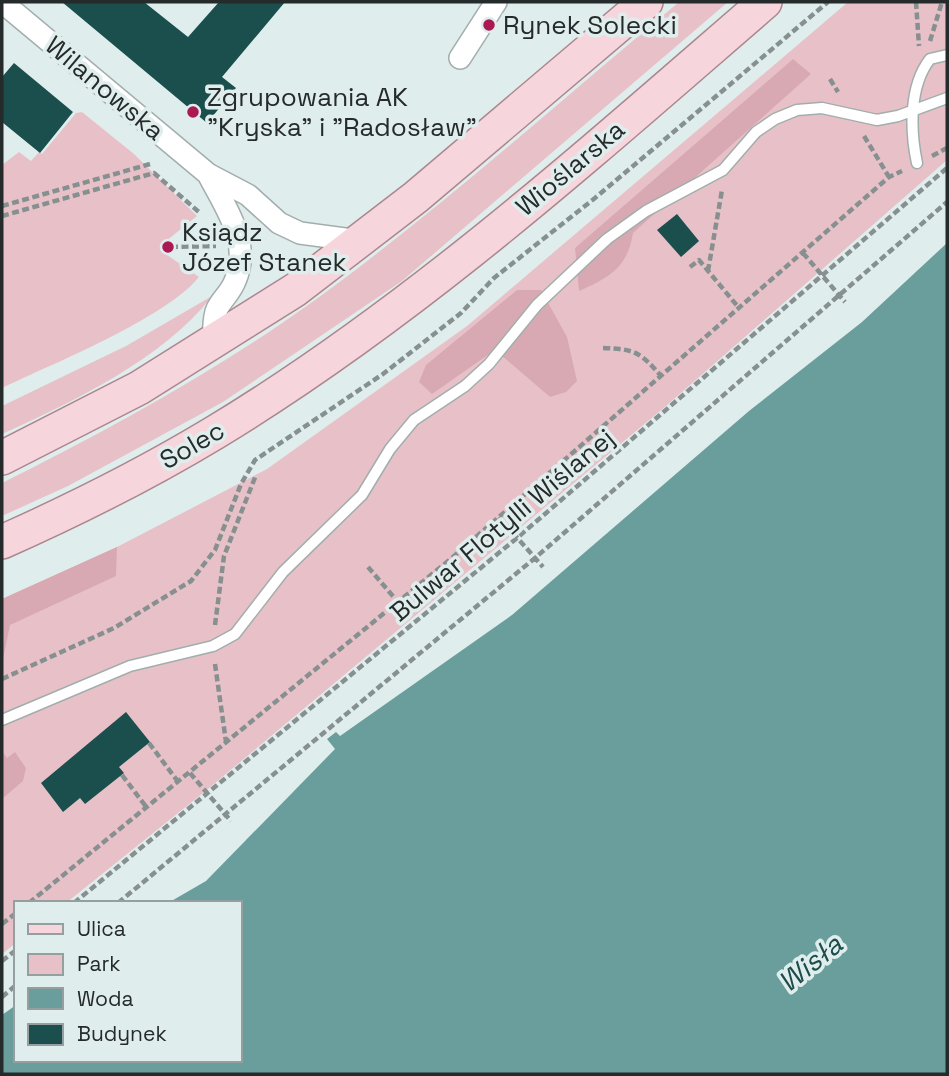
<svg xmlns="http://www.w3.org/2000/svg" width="949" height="1076" viewBox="0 0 949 1076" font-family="'Space Grotesk',sans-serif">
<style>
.green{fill:#e8c1c8}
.forest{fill:#d8a9b3}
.water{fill:#6a9e9c}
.building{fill:#1a4f4e}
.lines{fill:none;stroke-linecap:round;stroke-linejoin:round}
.service-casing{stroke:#a2aead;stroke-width:13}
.minor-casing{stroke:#a2aead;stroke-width:24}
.primary-casing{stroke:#aa878f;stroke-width:36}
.path{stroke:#869090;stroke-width:4.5;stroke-dasharray:7 3.5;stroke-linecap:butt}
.service{stroke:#fff;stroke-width:10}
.minor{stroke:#fff;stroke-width:21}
.primary{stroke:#f7d5dc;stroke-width:33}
.poi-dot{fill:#aa1952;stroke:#e0eded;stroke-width:2.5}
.labels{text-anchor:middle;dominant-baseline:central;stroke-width:7;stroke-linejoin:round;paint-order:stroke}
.poi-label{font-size:26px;fill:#252a2a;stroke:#e0eded;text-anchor:start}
.street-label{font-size:26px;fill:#252a2a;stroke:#e0eded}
.water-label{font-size:28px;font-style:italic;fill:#1d4c4b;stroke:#e0eded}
</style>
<rect width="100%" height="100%" fill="#e0eded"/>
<path class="green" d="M 679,2 L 728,2 L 402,281 L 223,402 L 68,486 L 2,516 L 2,483 C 112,428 222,368 322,295 C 446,204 561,100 679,2 Z
M 848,2 L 947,2 L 947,160 L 666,406 L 203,793 L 66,903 L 16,903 L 16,943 L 2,954 L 2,599 L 117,547 L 267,469 L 467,326 Z
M 82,112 L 134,154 L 197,216 L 160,246 L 160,250 L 199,277 C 166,318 52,364 2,388 L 2,165 L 19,152 L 31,161 L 39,152 L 42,154 L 76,113 Z
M 212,296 C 165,358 71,403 2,434 L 2,406 L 126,346 Z"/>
<path class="forest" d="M 793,59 L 811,74 L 633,233 C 628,267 609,278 579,291 L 575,248 Z
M 517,290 L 541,290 L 567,337 L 577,381 L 566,392 L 550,397 L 495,350 L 432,394 L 419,382 L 426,365 Z
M 117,547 L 116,576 L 10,625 L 2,664 L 2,599 Z
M 2,751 L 7,758 L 15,752 L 26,768 L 23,781 L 2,799 Z"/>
<path class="water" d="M 947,243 L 947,1074 L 2,1074 L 2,1015 L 16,1005 L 16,1060 L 240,1060 L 240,903 L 168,903 L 206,881 L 335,749 L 327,739 L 336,732 L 340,736 L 512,615 L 749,411 L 862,322 Z"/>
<path class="building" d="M 62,2 L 144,2 L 188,37 L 219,2 L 285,2 L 222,77 L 236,88 L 207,123 Z
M 14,63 L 73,112 L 40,153 L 2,122 L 2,77 Z
M 677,214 L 699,241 L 681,257 L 657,230 Z
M 126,712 L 150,742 L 119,767 L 124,773 L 85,804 L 80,798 L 63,812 L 41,783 Z"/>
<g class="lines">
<g class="service-casing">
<path id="service" d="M 917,163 C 910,130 909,86 930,59 L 947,55
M 2,720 L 130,666 L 213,646 L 235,634 L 283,572 L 362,495 L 390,449 L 414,420 L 465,386 L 489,364 L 537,305 L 607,239 L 646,211 L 723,170 L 756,132 L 775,119 L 797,110 L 822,108 L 877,120 L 898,116 L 947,98"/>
</g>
<g class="minor-casing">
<path id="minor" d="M 2,2 L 208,174 L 248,195 L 279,223 L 300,233 L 360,241
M 460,58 L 496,2
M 208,174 C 225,207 252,243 235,281 C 231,292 222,299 217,309 C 213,317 214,332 213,341"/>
</g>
<g class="primary-casing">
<path id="primary" d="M 2,458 L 139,388 L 295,290 L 416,197 L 646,2
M 2,542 C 74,510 146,474 214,433 C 414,312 589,154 765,2"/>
</g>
<path class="path" d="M 916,2 L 919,46
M 930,41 L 942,2
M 830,79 L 838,92
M 864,136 L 889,177
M 932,156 L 947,148
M 2,206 L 150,164
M 2,216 L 154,173 L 200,213
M 171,247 L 216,246
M 803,253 L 845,302
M 690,267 L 699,260 L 739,308
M 708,271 L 722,190
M 603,348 C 635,349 640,352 661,376
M 499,517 L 543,567
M 368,567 L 398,602
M 215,625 L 224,556 L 256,475
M 215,664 L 226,742
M 2,679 L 114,628 L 191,581 L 215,550 L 241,484 L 255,460 L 383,374 L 461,313 L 494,278 L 595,198 L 828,2
M 149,743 L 179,783
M 190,773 L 231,821
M 122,775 L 147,808
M 29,903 L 453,557 L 889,177 L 902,171
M 74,903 L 517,538 L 947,168
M 118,903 L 535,558 L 947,202
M 2,924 L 16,913
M 2,961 L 16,950
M 2,997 L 16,985"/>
<use href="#service" class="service"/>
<use href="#minor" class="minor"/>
<use href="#primary" class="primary"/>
</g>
<g class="poi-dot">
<circle cx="489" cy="25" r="7"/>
<circle cx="193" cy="112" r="7"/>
<circle cx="168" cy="247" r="7"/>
</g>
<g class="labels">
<g class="poi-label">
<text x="503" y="25">Rynek Solecki</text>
<text x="207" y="97">Zgrupowania AK<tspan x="207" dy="30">"Kryska" i "Radosław"</tspan></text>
<text x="182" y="232">Ksiądz<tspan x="182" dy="30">Józef Stanek</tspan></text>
</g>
<g class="street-label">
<text transform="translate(105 88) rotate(40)">Wilanowska</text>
<text transform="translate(570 168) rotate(-40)">Wioślarska</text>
<text transform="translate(192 445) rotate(-30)">Solec</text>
<text transform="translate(502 525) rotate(-40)">Bulwar Flotylli Wiślanej</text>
</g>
<g class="water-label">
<text transform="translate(810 963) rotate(-39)">Wisła</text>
</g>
</g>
<rect width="949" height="1076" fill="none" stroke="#252a2a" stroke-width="7"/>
<rect x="14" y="901" width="228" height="161" fill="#e0eded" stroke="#959f9f" stroke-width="2"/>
<rect x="28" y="924" width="35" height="10" fill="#f7d5dc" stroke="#959f9f" stroke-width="2"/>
<text x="77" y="936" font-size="21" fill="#252a2a">Ulica</text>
<rect x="28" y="954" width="35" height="21" fill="#e8c1c8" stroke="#959f9f" stroke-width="2"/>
<text x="77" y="971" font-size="21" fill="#252a2a">Park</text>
<rect x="28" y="988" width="35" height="21" fill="#6a9e9c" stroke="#959f9f" stroke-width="2"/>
<text x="77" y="1006" font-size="21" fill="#252a2a">Woda</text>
<rect x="28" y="1024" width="35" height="21" fill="#1a4f4e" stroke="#959f9f" stroke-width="2"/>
<text x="77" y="1041" font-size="21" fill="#252a2a">Budynek</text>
</svg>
